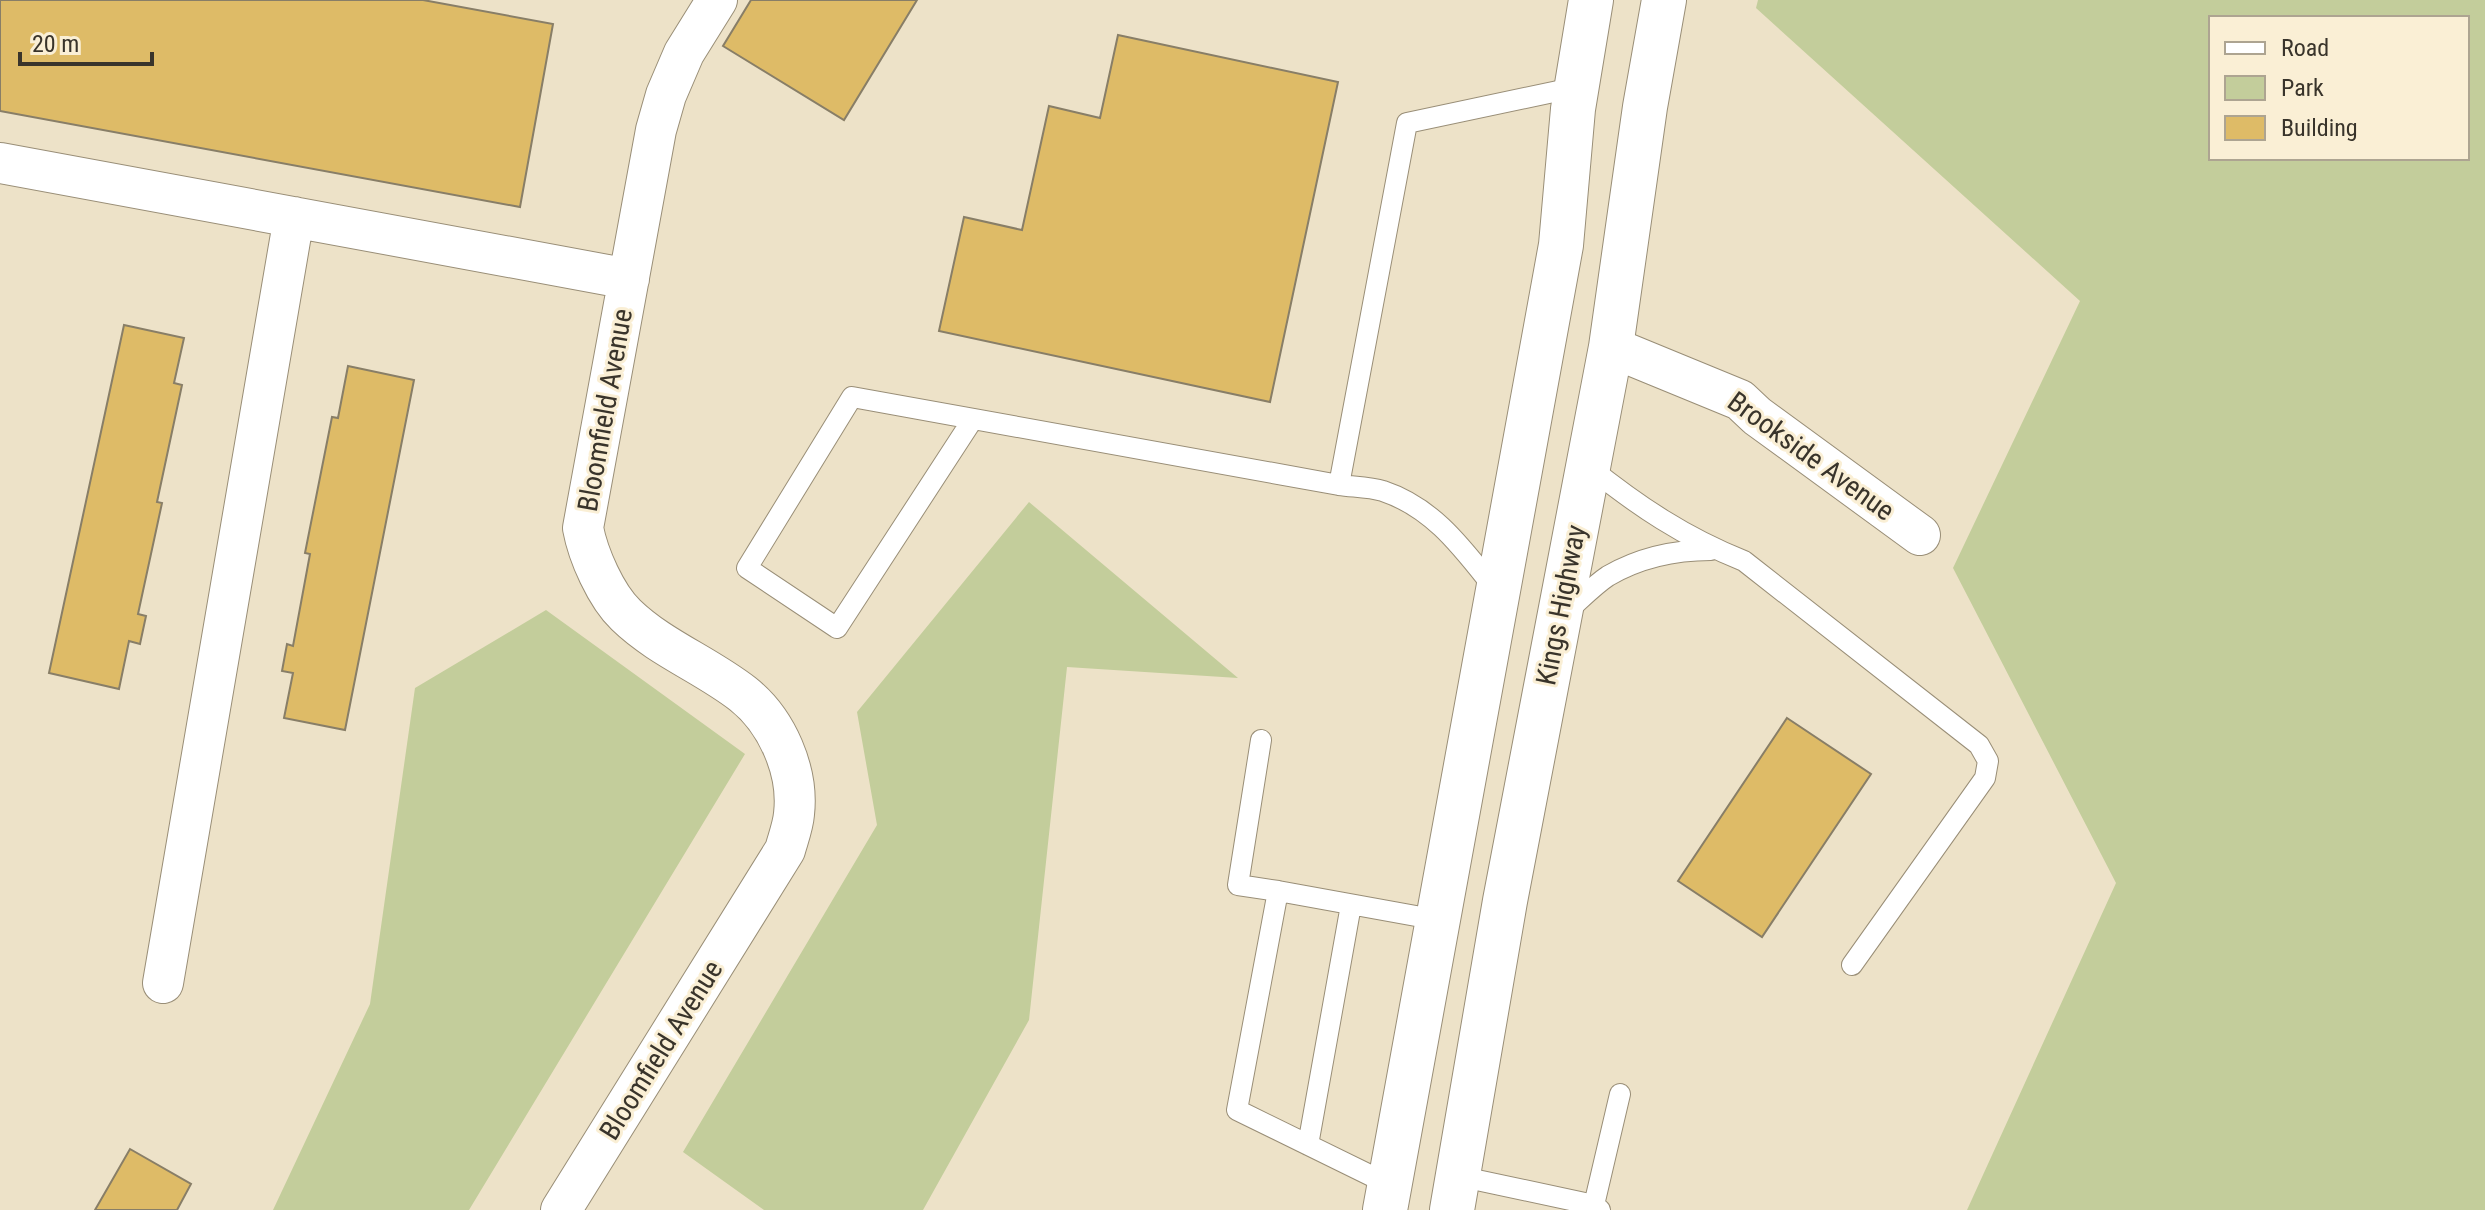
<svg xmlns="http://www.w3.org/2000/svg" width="2485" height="1210" viewBox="0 0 2485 1210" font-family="'Roboto Condensed',sans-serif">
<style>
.green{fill:#c3cd9b;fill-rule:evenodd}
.building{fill:#debb67;stroke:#887e67;stroke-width:2}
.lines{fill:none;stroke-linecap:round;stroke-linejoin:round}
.service-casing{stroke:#998e77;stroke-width:22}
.minor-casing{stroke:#998e77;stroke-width:42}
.primary-casing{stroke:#998e77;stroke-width:46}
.service{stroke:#fff;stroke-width:20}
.minor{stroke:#fff;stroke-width:40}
.primary{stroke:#fff;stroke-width:44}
.labels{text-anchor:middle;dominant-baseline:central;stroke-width:6;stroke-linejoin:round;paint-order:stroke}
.street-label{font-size:28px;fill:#39342b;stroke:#faefd5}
</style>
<rect width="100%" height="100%" fill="#ede2c8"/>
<path class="green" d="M 1758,0 L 2485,0 L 2485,1210 L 1967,1210 L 2116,883 L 1953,568 L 2080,301 L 1756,8 ZM 2467,18 L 2467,158 L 2211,158 L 2211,18 Z
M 1029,502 L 1238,678 L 1067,667 L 1029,1020 L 923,1210 L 764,1210 L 683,1152 L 877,825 L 857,712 Z
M 546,610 L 745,754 L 469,1210 L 273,1210 L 370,1004 L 415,688 Z"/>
<path class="building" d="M 0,0 L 423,0 L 553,24 L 520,207 L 0,111 Z
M 751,0 L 917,0 L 844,120 L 723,46 Z
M 1118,35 L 1338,82 L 1270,402 L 939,331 L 964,217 L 1022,230 L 1049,106 L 1100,118 Z
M 124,325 L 184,338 L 174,383 L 182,385 L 157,502 L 162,503 L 138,614 L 146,616 L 140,644 L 129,641 L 119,689 L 49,673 Z
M 348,366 L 414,380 L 345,730 L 284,718 L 293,673 L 282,671 L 287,644 L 293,646 L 310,554 L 305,553 L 332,417 L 338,418 Z
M 1787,718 L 1871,774 L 1762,937 L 1678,881 Z
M 130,1149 L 191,1184 L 177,1210 L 95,1210 Z"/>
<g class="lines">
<g class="service-casing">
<path id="service" d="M 973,419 L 837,628 L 747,568 L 852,397 L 1339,485 L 1407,123 L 1577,87
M 1588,466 C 1638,506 1684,537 1744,561 L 1979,745 L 1988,761 L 1985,778 L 1852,965
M 1339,485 C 1354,487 1370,487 1383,491 C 1434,508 1463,549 1495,589
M 1565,613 C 1579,601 1593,586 1608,576 C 1639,558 1676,550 1711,550
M 1261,740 L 1238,885 L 1278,891
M 1308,1145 L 1351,905
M 1458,1176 L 1594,1205 L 1593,1210
M 1390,1185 L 1237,1110 L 1278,891 L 1438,920
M 1600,1210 L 1594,1205 L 1620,1094"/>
</g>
<g class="minor-casing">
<path id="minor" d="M 0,163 L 629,279
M 1611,347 L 1740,400 L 1757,416 L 1920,535
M 163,983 L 294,217
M 561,1210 L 785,850 C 788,839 793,826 794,814 C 799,771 777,721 743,694 C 706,665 660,648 626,615 C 606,596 588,555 583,528 L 656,130 L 666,95 L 684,53 L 717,0"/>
</g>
<g class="primary-casing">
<path id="primary" d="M 1385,1210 L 1561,245 L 1573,109 L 1591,0
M 1452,1210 L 1505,901 L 1611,347 L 1645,107 L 1664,0"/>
</g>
<use href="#service" class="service"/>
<use href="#minor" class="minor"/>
<use href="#primary" class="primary"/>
</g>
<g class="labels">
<g class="street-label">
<text transform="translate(605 410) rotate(-80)">Bloomfield Avenue</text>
<text transform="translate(1811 456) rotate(36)">Brookside Avenue</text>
<text transform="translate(1561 605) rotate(-79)">Kings Highway</text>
<text transform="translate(661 1050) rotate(-58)">Bloomfield Avenue</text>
</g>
</g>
<rect x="2209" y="16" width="260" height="144" fill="#faefd5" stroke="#ada491" stroke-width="2"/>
<rect x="2225" y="42" width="40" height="12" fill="#ffffff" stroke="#ada491" stroke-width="2"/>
<text x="2281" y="56" font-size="24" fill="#39342b">Road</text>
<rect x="2225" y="76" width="40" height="24" fill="#c3cd9b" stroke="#ada491" stroke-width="2"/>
<text x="2281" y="96" font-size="24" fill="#39342b">Park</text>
<rect x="2225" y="116" width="40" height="24" fill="#debb67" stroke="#ada491" stroke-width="2"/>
<text x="2281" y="136" font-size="24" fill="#39342b">Building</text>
<path d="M20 52v12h132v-12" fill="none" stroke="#39342b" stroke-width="4"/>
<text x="32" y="52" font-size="24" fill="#39342b" stroke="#faefd5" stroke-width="6" paint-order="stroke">20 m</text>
</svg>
